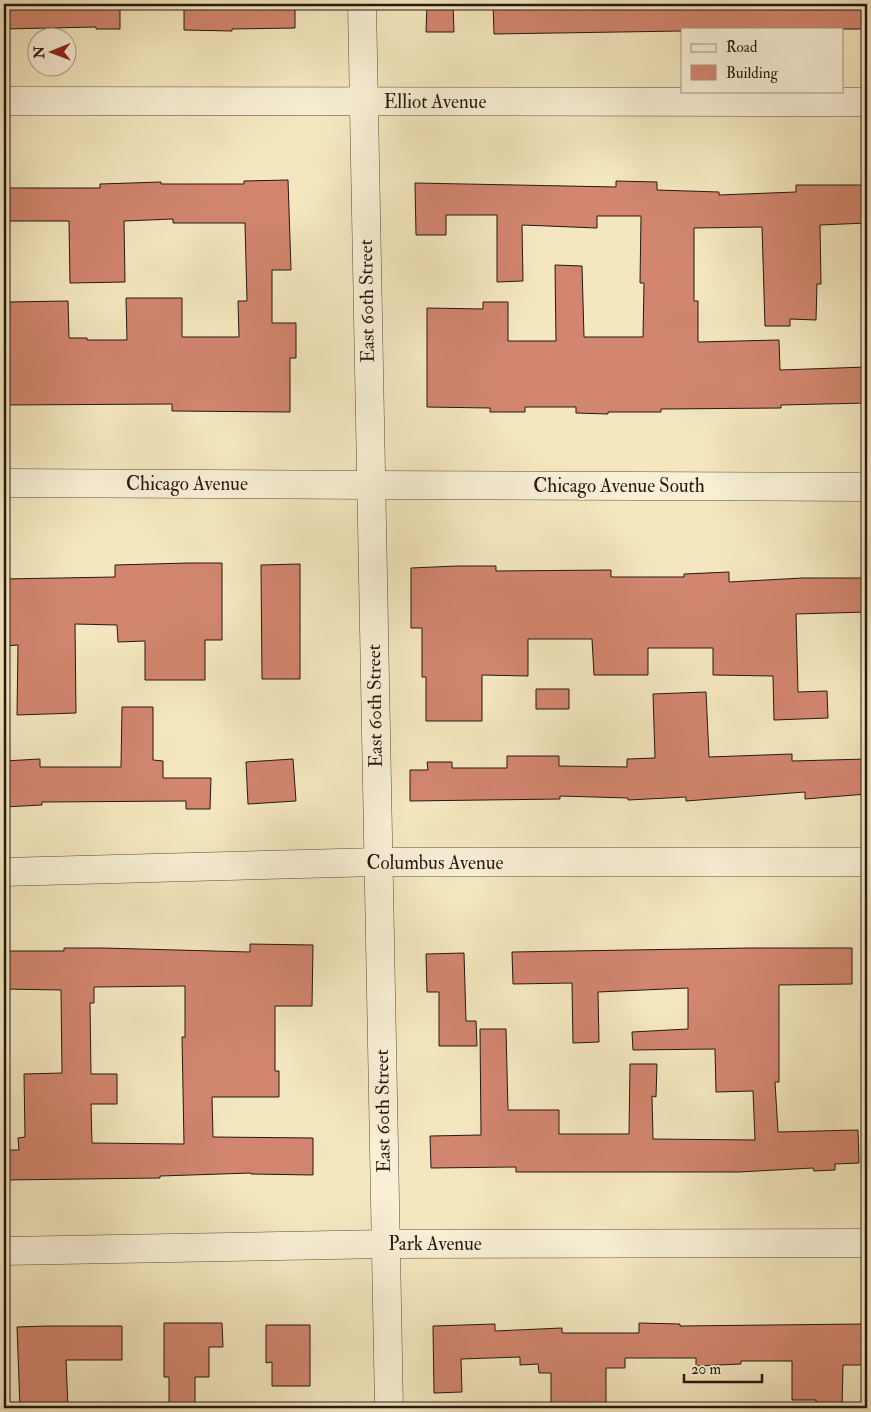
<svg xmlns="http://www.w3.org/2000/svg" width="871" height="1412" viewBox="0 0 871 1412" font-family="'IM FELL Double Pica',serif">
<style>
.building{fill:#d2866f;stroke:#251810;fill-rule:evenodd}
.lines{fill:none;stroke-linecap:round;stroke-linejoin:round}
.minor-casing{stroke:#594c3c;stroke-width:29}
.tertiary-casing{stroke:#594c3c;stroke-width:29}
.minor{stroke:#f8efd5;stroke-width:28}
.tertiary{stroke:#f8efd5;stroke-width:28}
.labels{text-anchor:middle;dominant-baseline:central;stroke-width:4;stroke-linejoin:round;paint-order:stroke}
.street-label{font-size:19px;fill:#251810;stroke:#f8efd5}
</style>
<rect width="100%" height="100%" fill="#f4e7bf"/>
<filter id="stains"><feTurbulence type="fractalNoise" baseFrequency=".004" numOctaves="4"/><feColorMatrix values="0 0 0 0 .2 0 0 0 0 .09 0 0 0 0 .02 0 0 0 .5 -.17"/></filter>
<radialGradient id="worn" r=".72"><stop offset=".6" stop-color="#630" stop-opacity="0"/><stop offset="1" stop-color="#630" stop-opacity=".3"/></radialGradient>
<path class="building" d="M 4,4 L 120,4 L 120,29 L 96,29 L 96,27 L 4,29 Z
M 184,4 L 295,4 L 295,28 L 232,29 L 232,31 L 184,30 Z
M 427,4 L 453,4 L 454,32 L 426,32 Z
M 493,4 L 867,4 L 867,29 L 682,29 L 682,31 L 494,34 Z
M 288,180 L 291,270 L 272,270 L 272,323 L 296,323 L 296,358 L 290,358 L 290,412 L 172,411 L 172,404 L 4,405 L 4,341 L 8,340 L 8,302 L 68,301 L 69,338 L 87,338 L 87,340 L 127,340 L 126,298 L 182,298 L 182,337 L 239,337 L 238,301 L 247,301 L 245,223 L 173,223 L 173,219 L 124,221 L 125,282 L 70,283 L 69,221 L 4,221 L 4,188 L 100,188 L 100,184 L 161,182 L 161,184 L 244,184 L 244,181 Z
M 616,181 L 657,182 L 657,190 L 719,192 L 719,195 L 796,192 L 796,185 L 867,185 L 867,223 L 820,225 L 821,284 L 817,284 L 816,320 L 790,319 L 790,326 L 765,326 L 762,227 L 694,228 L 694,301 L 698,301 L 698,342 L 779,340 L 780,370 L 867,367 L 867,403 L 781,405 L 781,408 L 661,409 L 661,412 L 608,412 L 608,414 L 576,413 L 576,407 L 525,407 L 525,412 L 490,412 L 490,408 L 427,407 L 427,308 L 483,309 L 483,302 L 508,302 L 508,341 L 556,341 L 555,265 L 582,266 L 584,337 L 643,337 L 644,283 L 640,283 L 641,216 L 597,216 L 597,228 L 522,225 L 523,281 L 497,282 L 497,215 L 446,215 L 446,235 L 416,235 L 415,183 L 616,187 Z
M 188,563 L 222,563 L 222,640 L 205,640 L 205,680 L 145,680 L 145,641 L 118,642 L 117,625 L 75,624 L 76,713 L 17,715 L 18,645 L 4,646 L 4,579 L 115,577 L 115,565 Z
M 300,564 L 300,679 L 262,679 L 261,565 Z
M 457,566 L 496,566 L 496,571 L 611,570 L 611,577 L 684,577 L 684,574 L 729,572 L 729,582 L 803,578 L 867,578 L 867,612 L 796,614 L 798,692 L 827,691 L 828,718 L 774,720 L 773,676 L 713,675 L 713,648 L 648,648 L 648,675 L 594,675 L 592,639 L 528,639 L 528,676 L 482,675 L 482,721 L 426,721 L 426,677 L 422,677 L 422,628 L 411,628 L 411,568 Z
M 536,689 L 569,689 L 569,709 L 536,709 Z
M 706,692 L 709,757 L 792,754 L 792,761 L 867,759 L 867,794 L 805,799 L 805,792 L 686,801 L 686,797 L 628,800 L 628,798 L 560,796 L 560,799 L 410,801 L 410,770 L 428,770 L 427,762 L 452,762 L 452,768 L 507,768 L 507,756 L 559,756 L 559,766 L 627,767 L 627,759 L 655,758 L 653,694 Z
M 122,707 L 153,707 L 153,760 L 163,761 L 163,778 L 211,778 L 210,809 L 186,809 L 186,801 L 42,802 L 42,805 L 4,807 L 4,761 L 40,759 L 40,767 L 121,767 Z
M 293,759 L 296,801 L 248,804 L 246,762 Z
M 250,944 L 313,945 L 312,1006 L 275,1006 L 275,1071 L 279,1071 L 279,1097 L 212,1097 L 213,1137 L 313,1138 L 313,1175 L 251,1174 L 251,1173 L 160,1176 L 160,1178 L 4,1180 L 4,1150 L 19,1150 L 18,1138 L 25,1137 L 24,1074 L 62,1073 L 61,990 L 4,989 L 4,951 L 64,951 L 64,948 L 103,948 L 250,952 ZM 185,986 L 185,1037 L 182,1037 L 184,1144 L 92,1143 L 91,1104 L 117,1104 L 117,1074 L 91,1074 L 90,1003 L 94,1003 L 94,987 Z
M 750,948 L 852,948 L 852,984 L 779,985 L 779,1082 L 775,1082 L 778,1132 L 858,1130 L 859,1163 L 835,1164 L 835,1170 L 814,1171 L 813,1168 L 739,1172 L 516,1172 L 516,1167 L 431,1168 L 430,1136 L 481,1135 L 480,1029 L 506,1029 L 508,1110 L 559,1110 L 559,1134 L 629,1134 L 630,1064 L 657,1064 L 656,1097 L 652,1096 L 653,1139 L 755,1140 L 753,1091 L 716,1092 L 715,1049 L 633,1050 L 632,1032 L 688,1029 L 688,988 L 598,992 L 599,1042 L 573,1043 L 572,983 L 513,984 L 512,952 Z
M 464,953 L 466,1021 L 476,1021 L 477,1046 L 439,1046 L 439,992 L 427,992 L 426,954 Z
M 164,1323 L 222,1323 L 223,1347 L 209,1347 L 209,1377 L 195,1377 L 195,1408 L 169,1408 L 169,1377 L 164,1377 Z
M 639,1323 L 680,1324 L 680,1326 L 863,1324 L 863,1365 L 843,1365 L 842,1408 L 816,1408 L 816,1400 L 792,1400 L 792,1361 L 741,1361 L 741,1364 L 696,1366 L 696,1358 L 625,1358 L 625,1368 L 606,1368 L 606,1408 L 551,1408 L 551,1373 L 539,1373 L 538,1364 L 520,1365 L 520,1357 L 461,1359 L 462,1392 L 434,1393 L 433,1326 L 495,1324 L 495,1331 L 562,1328 L 562,1333 L 639,1333 Z
M 266,1325 L 310,1325 L 310,1386 L 272,1386 L 272,1362 L 266,1363 Z
M 47,1326 L 122,1326 L 122,1360 L 66,1360 L 68,1408 L 20,1408 L 17,1327 Z"/>
<g class="lines">
<g class="minor-casing">
<path id="minor" d="M 4,101 L 867,102
M 371,485 L 867,487
M 4,872 L 378,862 L 867,862
M 4,1251 L 386,1244 L 867,1243"/>
</g>
<g class="tertiary-casing">
<path id="tertiary" d="M 362,4 L 389,1408
M 4,483 L 371,485"/>
</g>
<use href="#minor" class="minor"/>
<use href="#tertiary" class="tertiary"/>
</g>
<g class="labels">
<g class="street-label">
<text x="435" y="102">Elliot Avenue</text>
<text transform="translate(367 301) rotate(-91)">East 60th Street</text>
<text x="187" y="484">Chicago Avenue</text>
<text x="619" y="486">Chicago Avenue South</text>
<text transform="translate(375 706) rotate(-91)">East 60th Street</text>
<text x="435" y="863">Columbus Avenue</text>
<text transform="translate(383 1111) rotate(-91)">East 60th Street</text>
<text x="435" y="1244">Park Avenue</text>
</g>
</g>
<rect width="871" height="1412" fill="none" stroke="#f4e7bf" stroke-width="20"/>
<rect x="5" y="5" width="861" height="1402" fill="none" stroke="#251810" stroke-width="2.5"/>
<rect x="10" y="10" width="851" height="1392" fill="none" stroke="#251810"/>
<rect x="681" y="28" width="162" height="65" fill="#f8efd5" stroke="#a49986"/>
<rect x="691" y="44" width="25" height="8" fill="#f8efd5" stroke="#a49986"/>
<text x="726" y="52" font-size="15" fill="#251810">Road</text>
<rect x="691" y="65" width="25" height="15" fill="#d2866f" stroke="#a49986"/>
<text x="726" y="78" font-size="15" fill="#251810">Building</text>
<g transform="translate(52 52) rotate(269)"><circle r="24" fill="#f8efd5" stroke="#a49986"/>
<path d="M0-4L9 19L0 12L-9 19Z" fill="#8f2418"/>
<text y="-8" font-size="14" font-weight="bold" text-anchor="middle" fill="#251810">N</text>
</g>
<path d="M684 1374v8h78v-8" fill="none" stroke="#251810" stroke-width="2.5"/>
<text x="691" y="1374" font-size="15" fill="#251810" stroke="#f8efd5" stroke-width="4" paint-order="stroke">20 m</text>
<rect width="100%" height="100%" filter="url(#stains)"/>
<rect width="100%" height="100%" fill="url(#worn)"/>
</svg>
